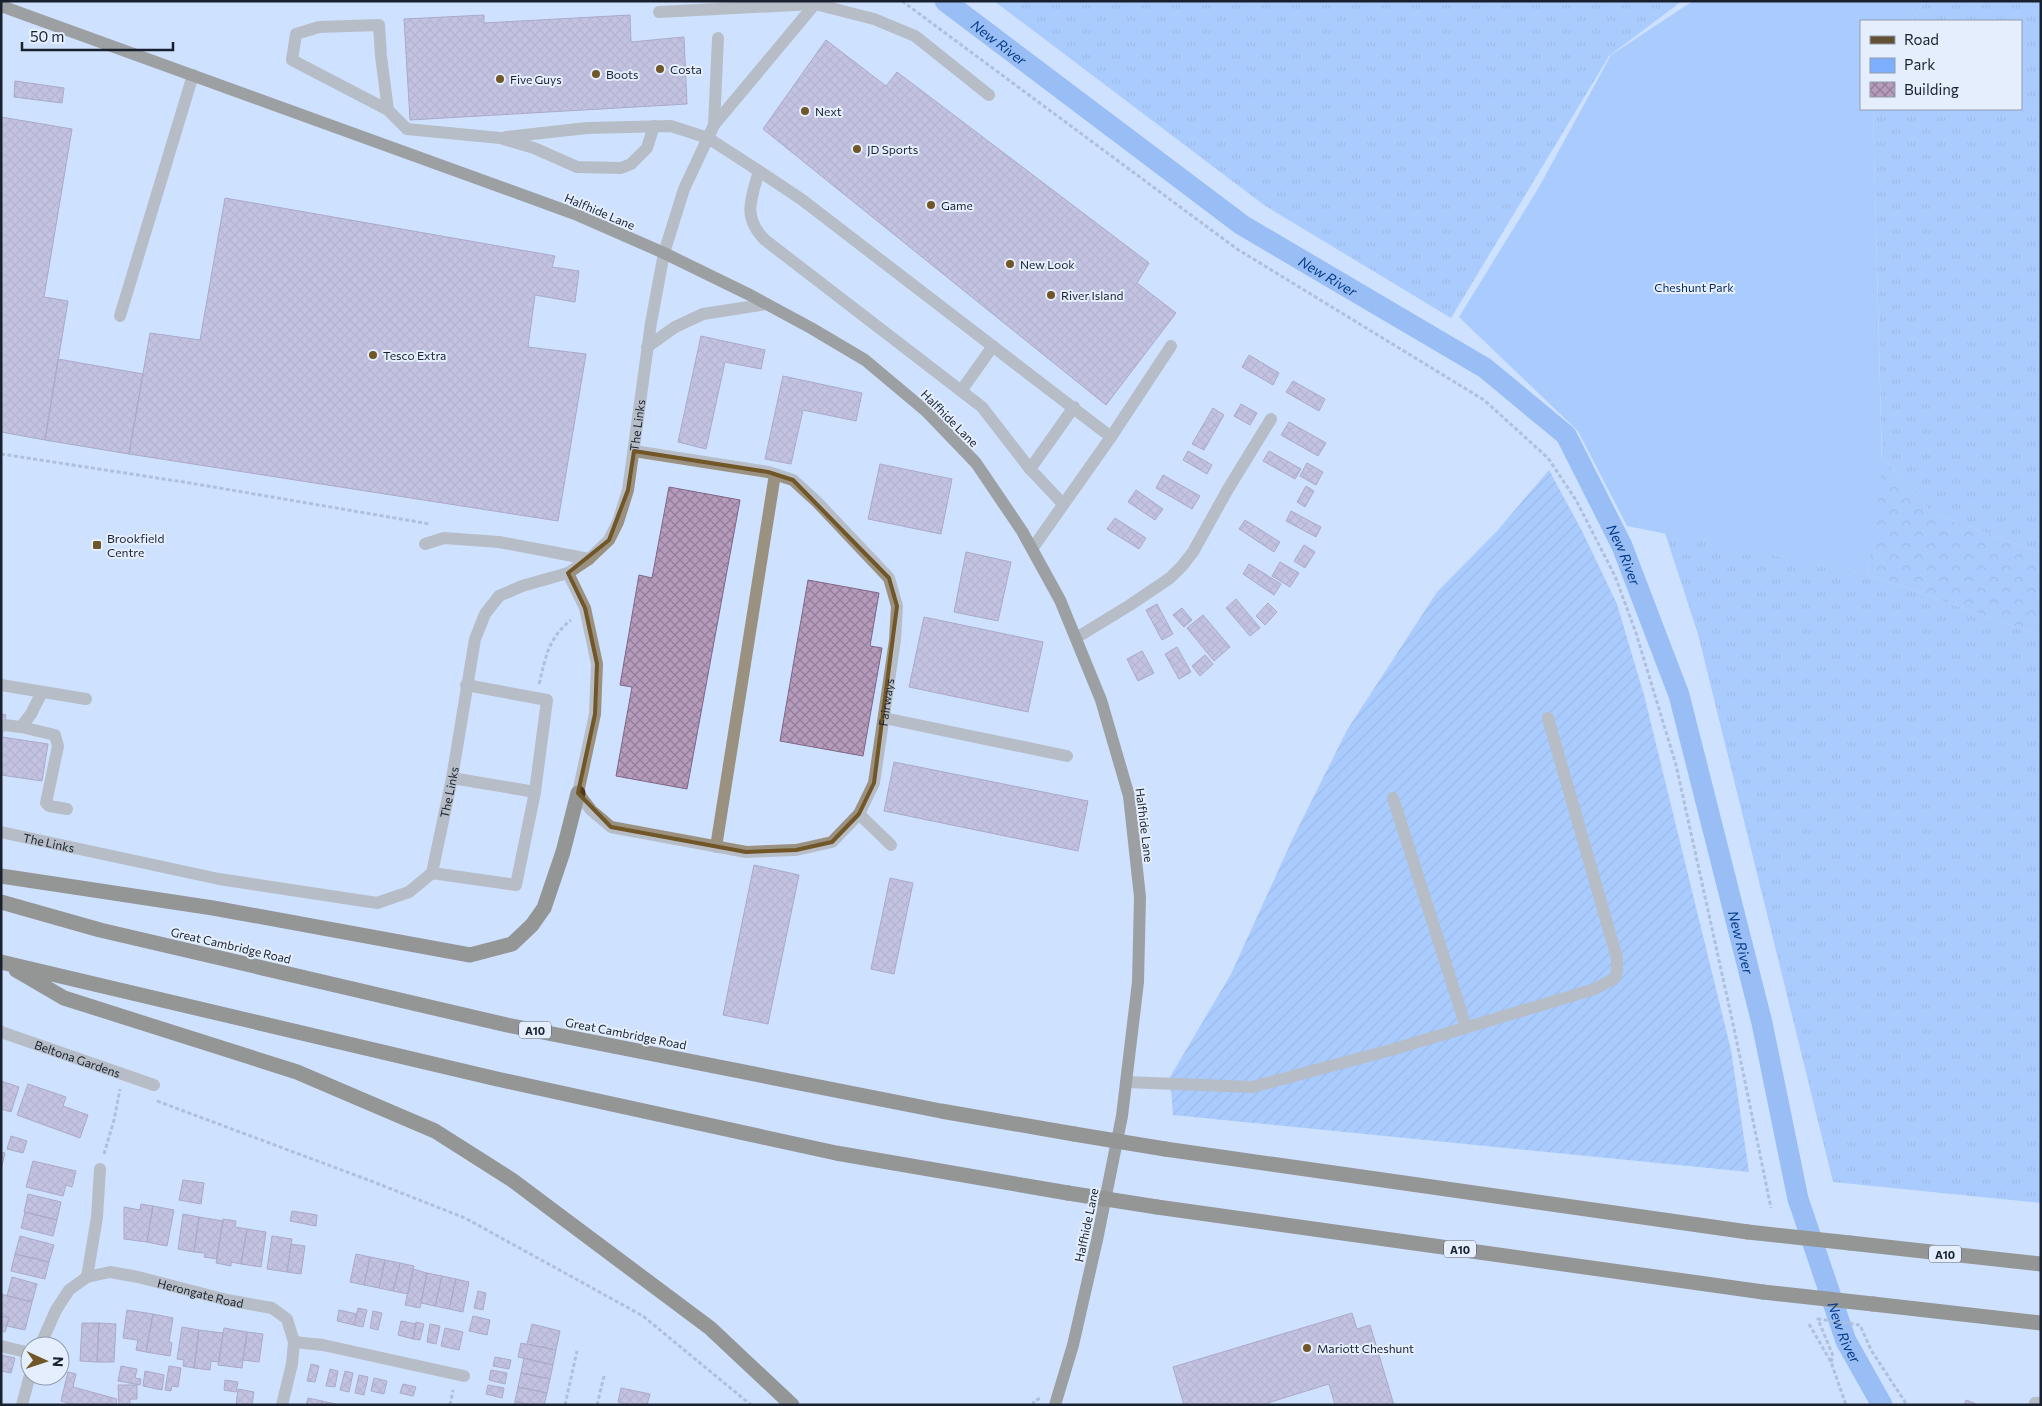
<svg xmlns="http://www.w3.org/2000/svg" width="2042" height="1406" viewBox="0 0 2042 1406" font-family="Commissioner,sans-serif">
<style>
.grass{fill:url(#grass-tufts)}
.forest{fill:url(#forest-crowns)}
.park{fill:#7caffd}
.garden{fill:url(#garden-furrows)}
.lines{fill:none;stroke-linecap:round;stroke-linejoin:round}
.canal{stroke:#5a91e8;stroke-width:21}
.building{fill:url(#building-cross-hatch);stroke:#7f6686}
.path{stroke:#8997af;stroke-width:3;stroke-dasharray:4 2.5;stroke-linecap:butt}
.minor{stroke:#9b9181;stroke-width:12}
.major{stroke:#625034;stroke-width:12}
.highway{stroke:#4e3a17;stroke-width:15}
.highway-bridge{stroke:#4e3a17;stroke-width:15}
.marked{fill:none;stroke:#715628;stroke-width:4;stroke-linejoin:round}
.poi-dot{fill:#715628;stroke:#e4eefd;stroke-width:2}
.labels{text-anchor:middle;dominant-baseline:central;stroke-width:4;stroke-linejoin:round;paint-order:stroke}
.shield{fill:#e4eefd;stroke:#565e6d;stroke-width:1}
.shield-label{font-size:11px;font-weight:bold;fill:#19212f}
.poi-label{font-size:12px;fill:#19212f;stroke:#e4eefd;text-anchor:start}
.street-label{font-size:12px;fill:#19212f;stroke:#e4eefd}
.park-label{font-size:12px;fill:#04275c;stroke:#e4eefd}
.water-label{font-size:14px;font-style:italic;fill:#063c88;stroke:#e4eefd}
</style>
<defs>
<pattern id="grass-tufts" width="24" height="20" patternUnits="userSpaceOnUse" patternTransform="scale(1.25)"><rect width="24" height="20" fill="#7caffd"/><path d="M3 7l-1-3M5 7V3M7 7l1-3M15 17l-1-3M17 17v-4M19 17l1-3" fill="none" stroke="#658ecd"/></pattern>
<pattern id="forest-crowns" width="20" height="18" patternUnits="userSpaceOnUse" patternTransform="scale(1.25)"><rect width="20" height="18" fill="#7caffd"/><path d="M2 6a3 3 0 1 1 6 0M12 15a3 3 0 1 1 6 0" fill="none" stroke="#658ecd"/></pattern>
<pattern id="garden-furrows" width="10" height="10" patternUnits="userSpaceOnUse" patternTransform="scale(1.25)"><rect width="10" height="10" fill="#7caffd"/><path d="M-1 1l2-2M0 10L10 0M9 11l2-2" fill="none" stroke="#658ecd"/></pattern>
<pattern id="building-cross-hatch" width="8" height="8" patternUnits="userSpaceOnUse" patternTransform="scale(1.25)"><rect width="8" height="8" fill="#b69bbd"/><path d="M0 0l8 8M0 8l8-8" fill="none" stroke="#937e9a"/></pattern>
</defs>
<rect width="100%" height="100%" fill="#cee1ff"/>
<path class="grass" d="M 994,1 L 1682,1 L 1609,56 L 1451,318 L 1264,205 Z
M 1925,1 L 2041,1 L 2041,553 L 1932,513 L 1882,457 L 1873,109 L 2021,109 L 2021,21 L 1912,21 Z
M 1665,533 L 1867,574 L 2041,636 L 2041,1203 L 1833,1182 L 1698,634 Z"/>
<path class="forest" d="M 1882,457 L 1932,513 L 2041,553 L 2041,636 L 1867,574 Z"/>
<path class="park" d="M 1693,1 L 1925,1 L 1912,21 L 1861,21 L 1861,109 L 1873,109 L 1882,468 L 1867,574 L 1627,526 L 1578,431 L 1459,317 L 1539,187 L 1611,55 Z"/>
<path class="garden" d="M 1549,470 L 1582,531 L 1617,604 L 1644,695 L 1731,1050 L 1749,1172 L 1173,1115 L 1170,1077 L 1231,974 L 1293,838 L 1347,730 L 1437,592 L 1497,531 Z"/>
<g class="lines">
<path class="canal" id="s1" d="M 945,1 L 1242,225 L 1485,368 L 1566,435 L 1622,546 L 1679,695 L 1762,1023 L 1798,1199 L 1846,1341 L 1882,1405"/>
</g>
<path class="building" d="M 484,15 L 484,23 L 630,15 L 631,42 L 684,37 L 687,104 L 410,120 L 404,19 Z
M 826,40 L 886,86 L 897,72 L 1149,263 L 1137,283 L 1176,313 L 1106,405 L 763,129 Z
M 15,81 L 64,88 L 62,103 L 14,97 Z
M 1,117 L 72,129 L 44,297 L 68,301 L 45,440 L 1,432 Z
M 225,198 L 555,256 L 552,267 L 579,271 L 575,302 L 535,295 L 528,347 L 586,354 L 558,521 L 129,454 L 150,333 L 200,340 Z
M 701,336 L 765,350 L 761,369 L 725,362 L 706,449 L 678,442 Z
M 1249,355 L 1279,373 L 1273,385 L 1242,367 Z
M 58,359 L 143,374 L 129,454 L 45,440 Z
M 783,376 L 862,393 L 856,421 L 803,410 L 791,464 L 765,459 Z
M 1293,381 L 1325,399 L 1319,411 L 1286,392 Z
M 1241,404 L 1257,413 L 1250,425 L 1234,416 Z
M 1213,408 L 1224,415 L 1204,450 L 1192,444 Z
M 1289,422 L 1326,443 L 1318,456 L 1281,435 Z
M 1188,451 L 1212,465 L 1207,474 L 1183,460 Z
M 1269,451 L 1301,469 L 1295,479 L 1263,461 Z
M 1307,463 L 1323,472 L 1316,485 L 1300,476 Z
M 880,464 L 952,479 L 941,534 L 868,519 Z
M 1163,475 L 1200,496 L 1192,509 L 1156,488 Z
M 1306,486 L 1314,491 L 1305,507 L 1297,502 Z
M 669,487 L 740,500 L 687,789 L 616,776 L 632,687 L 620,685 L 639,575 L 652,578 Z
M 1136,490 L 1163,509 L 1155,520 L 1128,502 Z
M 1291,511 L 1321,527 L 1316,537 L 1286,521 Z
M 1115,518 L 1146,538 L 1139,549 L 1107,529 Z
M 1245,520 L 1280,542 L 1274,552 L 1239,529 Z
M 1304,545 L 1315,552 L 1305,568 L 1294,561 Z
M 966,552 L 1011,562 L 998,621 L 954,612 Z
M 1280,562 L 1299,573 L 1290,587 L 1272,576 Z
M 1249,564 L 1281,584 L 1274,595 L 1243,574 Z
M 808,580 L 879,593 L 870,646 L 882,648 L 863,756 L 780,741 Z
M 1236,599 L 1260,628 L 1250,636 L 1226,608 Z
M 1268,603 L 1277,612 L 1265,625 L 1256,616 Z
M 1157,604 L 1173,634 L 1162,640 L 1146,610 Z
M 1182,608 L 1192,620 L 1184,627 L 1173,615 Z
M 1203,615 L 1230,647 L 1214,661 L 1187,628 Z
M 924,617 L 1043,642 L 1028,712 L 909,687 Z
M 1177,647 L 1191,672 L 1179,679 L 1165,654 Z
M 1142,651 L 1154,673 L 1138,681 L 1127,659 Z
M 1205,655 L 1213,664 L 1200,676 L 1192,666 Z
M 1,714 L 6,715 L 2,737 L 48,744 L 42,781 L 1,775 Z
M 894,762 L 1088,801 L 1078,851 L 884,811 Z
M 754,865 L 799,875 L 768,1024 L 723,1015 Z
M 890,878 L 913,883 L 894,974 L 871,969 Z
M 1,1081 L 19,1087 L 11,1112 L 1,1109 Z
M 28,1084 L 66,1097 L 63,1106 L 88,1115 L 80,1138 L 17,1115 Z
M 11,1136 L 27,1141 L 23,1153 L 7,1149 Z
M 1,1152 L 5,1153 L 1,1170 Z
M 33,1161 L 76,1171 L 72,1187 L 66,1185 L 63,1196 L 26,1187 Z
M 183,1180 L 204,1183 L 201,1204 L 179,1200 Z
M 28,1194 L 61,1202 L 57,1220 L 24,1212 Z
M 141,1204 L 153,1206 L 147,1242 L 124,1239 L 124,1207 L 140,1210 Z
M 153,1206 L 174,1210 L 167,1246 L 147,1242 Z
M 292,1211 L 317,1215 L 316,1226 L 290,1221 Z
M 25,1212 L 57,1220 L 53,1236 L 21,1228 Z
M 183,1214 L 199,1217 L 194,1252 L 178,1249 Z
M 199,1217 L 223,1221 L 217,1259 L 204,1257 L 205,1253 L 194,1252 Z
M 223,1219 L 236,1221 L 235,1227 L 247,1229 L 241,1264 L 231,1262 L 231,1266 L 216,1263 Z
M 247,1229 L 266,1232 L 261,1267 L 241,1264 Z
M 20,1236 L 54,1245 L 49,1262 L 15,1254 Z
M 272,1236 L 292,1239 L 287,1272 L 267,1269 Z
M 291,1244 L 305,1246 L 301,1274 L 287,1272 Z
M 15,1254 L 49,1262 L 45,1279 L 11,1271 Z
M 356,1254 L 370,1257 L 364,1285 L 350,1282 Z
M 370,1257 L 385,1260 L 379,1288 L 364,1285 Z
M 385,1260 L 400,1263 L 393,1291 L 379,1288 Z
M 400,1263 L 414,1266 L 408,1294 L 393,1291 Z
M 413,1269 L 427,1273 L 420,1308 L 405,1305 Z
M 427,1273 L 442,1276 L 435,1306 L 421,1303 Z
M 442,1276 L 456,1279 L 449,1309 L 435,1306 Z
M 12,1277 L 37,1284 L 32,1302 L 7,1296 Z
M 456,1279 L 469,1282 L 463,1312 L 449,1309 Z
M 478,1291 L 486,1293 L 483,1310 L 474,1308 Z
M 1,1294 L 32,1302 L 25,1330 L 7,1326 L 9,1317 L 1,1315 Z
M 358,1308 L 367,1310 L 363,1327 L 354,1325 Z
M 127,1310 L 153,1314 L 146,1352 L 136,1350 L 138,1340 L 123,1338 Z
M 339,1310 L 357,1314 L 354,1325 L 337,1321 Z
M 373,1311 L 382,1313 L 378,1330 L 370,1328 Z
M 1352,1313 L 1357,1329 L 1370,1325 L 1394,1405 L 1335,1405 L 1329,1384 L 1261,1405 L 1184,1405 L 1173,1367 Z
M 153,1314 L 173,1318 L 169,1342 L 172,1343 L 170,1356 L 146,1352 Z
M 1,1316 L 9,1318 L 5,1332 L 1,1331 Z
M 473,1316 L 490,1320 L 487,1335 L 469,1331 Z
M 401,1321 L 416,1324 L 413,1339 L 398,1335 Z
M 416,1322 L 424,1324 L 420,1340 L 413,1339 Z
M 82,1323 L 99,1323 L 97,1362 L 80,1361 Z
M 99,1323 L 116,1324 L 114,1362 L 97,1362 Z
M 430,1324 L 440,1326 L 436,1344 L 427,1342 Z
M 532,1324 L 560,1331 L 556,1350 L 527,1344 Z
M 182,1327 L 199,1330 L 194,1368 L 183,1366 L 184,1360 L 177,1359 Z
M 224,1328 L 247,1332 L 242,1368 L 218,1365 Z
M 445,1328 L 463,1332 L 459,1350 L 441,1346 Z
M 199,1330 L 223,1333 L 219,1362 L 211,1361 L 210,1370 L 194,1368 Z
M 247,1332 L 263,1334 L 259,1362 L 243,1360 Z
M 521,1343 L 556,1350 L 553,1365 L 518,1357 Z
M 1,1355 L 15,1358 L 11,1373 L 1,1371 Z
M 495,1357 L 511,1360 L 509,1369 L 493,1366 Z
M 524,1358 L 553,1365 L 550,1379 L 521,1373 Z
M 311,1364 L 319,1366 L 315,1382 L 307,1381 Z
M 121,1366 L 137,1369 L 135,1378 L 141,1379 L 140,1385 L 118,1381 Z
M 169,1366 L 181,1368 L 178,1387 L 172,1386 L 171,1391 L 165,1390 Z
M 330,1369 L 338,1371 L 335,1387 L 326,1386 Z
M 491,1370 L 507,1373 L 505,1384 L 489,1380 Z
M 145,1371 L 164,1375 L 162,1390 L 143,1386 Z
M 345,1371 L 353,1373 L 349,1392 L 340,1390 Z
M 68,1372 L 76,1374 L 73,1387 L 117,1399 L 116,1405 L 75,1405 L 61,1401 Z
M 521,1373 L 550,1379 L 547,1393 L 518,1387 Z
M 359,1375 L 368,1377 L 364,1395 L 355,1393 Z
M 374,1378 L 387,1381 L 384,1394 L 371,1391 Z
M 225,1380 L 238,1382 L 236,1392 L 224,1390 Z
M 403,1384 L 416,1387 L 413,1396 L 400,1393 Z
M 118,1385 L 137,1385 L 137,1399 L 130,1399 L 130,1405 L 119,1405 Z
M 488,1385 L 504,1388 L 502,1398 L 486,1394 Z
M 518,1387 L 547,1393 L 544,1405 L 530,1405 L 515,1401 Z
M 621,1388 L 650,1394 L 647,1405 L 631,1405 L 618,1402 Z
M 238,1389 L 254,1392 L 252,1405 L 236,1405 Z
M 308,1398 L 322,1401 L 321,1405 L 306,1405 Z
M 1966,1400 L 1979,1405 L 1964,1405 Z
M 322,1401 L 336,1404 L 336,1405 L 321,1405 Z
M 515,1401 L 530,1405 L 514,1405 Z"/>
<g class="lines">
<path class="path" d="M 902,1 L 1237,249 L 1484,400 L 1548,458 L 1576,500 L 1615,576 L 1636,633 L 1676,765 L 1735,1033 L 1771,1208
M 1,454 L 190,483 L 430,524
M 539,684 C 546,657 548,638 571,620
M 157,1101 L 371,1181 L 465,1218 L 643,1316 L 751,1405
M 104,1154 L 114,1120 L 120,1089
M 1809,1324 L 1831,1362 L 1846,1405
M 1831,1362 L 1833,1356 L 1818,1319 L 1860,1325 L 1871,1350 L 1907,1405
M 450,1405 L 453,1390
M 565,1405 L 577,1351
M 597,1405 L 604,1376
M 1033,1405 L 1034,1401 L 1041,1398"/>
<g class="minor">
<path d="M 659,12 L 815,4"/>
<path d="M 388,110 L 381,56 L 379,25 L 319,27 L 296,34 L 292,60 L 388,110 L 407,129 L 500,138 L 534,148 L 577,167 L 621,168 L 631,164 L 647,148 L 654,126"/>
<path d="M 714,125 L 718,38"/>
<path d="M 506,137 L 587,128 L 671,126 L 708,138 L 759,171"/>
<path d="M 120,316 L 193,75"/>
<path d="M 647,347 L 675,327 L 703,314 L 767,304"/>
<path d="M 961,391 L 993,346"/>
<path d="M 1030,469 L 1074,407"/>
<path d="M 1063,504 L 1030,469 L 982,407 L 765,240 C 742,217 751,199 759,171 L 801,199 L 1111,437"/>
<path d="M 425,544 L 444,538 L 499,542 L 589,559"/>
<path d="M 1032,549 L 1111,437 L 1171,346"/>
<path id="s2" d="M 568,573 L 585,608 L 597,664 L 595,714 L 578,793 L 591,810 L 611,827 L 746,852 L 796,850 L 832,842 L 859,814 L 874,783 L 895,640 L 897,606 L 889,578 L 817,502 L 793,480 L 768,472 L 634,451"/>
<path d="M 1076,638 L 1130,605 L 1170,578 L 1182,566 L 1193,552 L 1228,489 L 1271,419"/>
<path d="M 1,685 L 86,699"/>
<path d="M 884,718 L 1067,756"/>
<path d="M 4,725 L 21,727 L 31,714 L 42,692"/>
<path d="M 21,727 L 55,735 L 58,746 L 46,803 L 49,806 L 67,809"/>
<path d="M 452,778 L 535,792"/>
<path d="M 1393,798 L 1466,1027"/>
<path d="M 859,814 L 891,845"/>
<path id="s3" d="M 1,832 L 219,879 L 377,903 L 409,892 L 432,873 L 452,778 L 475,639 L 485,614 L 499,596 L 522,586 L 568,573 L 589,559 L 609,540 L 618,522 L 628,490 L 651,323 L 664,253 L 684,189 L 714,125 L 815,4 L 874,19 L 915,36 L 989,95"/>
<path d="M 716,847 L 775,474"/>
<path d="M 432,873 L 516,885 L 535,792 L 547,700 L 466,685"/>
<path id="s4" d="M 1,1032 L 154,1085"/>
<path d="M 1126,1082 L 1252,1087 L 1391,1050 L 1595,989 L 1615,978 L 1617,969 L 1617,958 L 1548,718"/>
<path d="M 87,1277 L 97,1217 L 100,1169"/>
<path d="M 294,1342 L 323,1345 L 464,1376"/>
<path d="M 1,1346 L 30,1353"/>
<path id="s5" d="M 40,1346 L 56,1310 L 69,1290 L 87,1277 L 110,1272 L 138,1277 L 227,1300 L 272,1308 L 287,1319 L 294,1342 L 292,1364 L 282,1405"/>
<path d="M 2035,1403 L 2041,1403"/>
<path d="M 22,1405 L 30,1375"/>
</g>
<path class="major" d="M 1,6 L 575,214 L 664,253 L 750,295 L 811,328 L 865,360 L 927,412 L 976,463 L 1022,531 L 1060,600 L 1101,700 L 1129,796 L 1140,897 L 1138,982 L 1122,1116 L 1097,1240 L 1073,1345 L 1055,1405"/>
<path class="highway" d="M 1,876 L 213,908 L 470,955 L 512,944 L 532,925 L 544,908 L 563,852 L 578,793
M 1,902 L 100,930 L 507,1025 L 941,1111 L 1074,1134
M 1,962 L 497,1079 L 836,1153 L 1068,1193
M 16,970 L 64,998 L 297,1072 L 435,1131 L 512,1180 L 710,1328 L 792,1405
M 1165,1149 L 1748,1232
M 1157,1207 L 1763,1292
M 1850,1243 L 2041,1264
M 1873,1304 L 2041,1323"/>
<path class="highway-bridge" d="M 1074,1134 L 1165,1149
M 1068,1193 L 1157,1207
M 1748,1232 L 1850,1243
M 1763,1292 L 1873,1304"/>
</g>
<path d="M0 0H2042V1406H0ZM 634,451 L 768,472 L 793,480 L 889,578 L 897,606 L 874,783 L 859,814 L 832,842 L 796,850 L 746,852 L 611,827 L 578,793 L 595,714 L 597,664 L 585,608 L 568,573 L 609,540 L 628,490 Z" fill="#cee1ff" fill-opacity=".55" fill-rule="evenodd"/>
<path class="marked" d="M 634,451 L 768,472 L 793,480 L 889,578 L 897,606 L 874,783 L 859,814 L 832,842 L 796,850 L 746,852 L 611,827 L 578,793 L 595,714 L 597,664 L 585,608 L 568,573 L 609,540 L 628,490 Z"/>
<g class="poi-dot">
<circle cx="660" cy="69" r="5"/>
<circle cx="596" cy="74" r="5"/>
<circle cx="500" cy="79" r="5"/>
<circle cx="805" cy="111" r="5"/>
<circle cx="857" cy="149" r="5"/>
<circle cx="931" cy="205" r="5"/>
<circle cx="1010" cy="264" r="5"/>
<circle cx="1051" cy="295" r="5"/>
<circle cx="373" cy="355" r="5"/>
<rect x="92" y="540" width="10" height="10" rx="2.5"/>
<circle cx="1307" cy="1348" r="5"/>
</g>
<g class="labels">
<g class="shield">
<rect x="519" y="1021.5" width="32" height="17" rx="4"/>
<rect x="1444" y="1240.5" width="32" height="17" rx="4"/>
<rect x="1929" y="1245.5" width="32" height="17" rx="4"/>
</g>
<g class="shield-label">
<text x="535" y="1030">A10</text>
<text x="1460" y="1249">A10</text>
<text x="1945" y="1254">A10</text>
</g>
<g class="poi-label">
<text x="670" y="69">Costa</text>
<text x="606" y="74">Boots</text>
<text x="510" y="79">Five Guys</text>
<text x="815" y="111">Next</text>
<text x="867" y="149">JD Sports</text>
<text x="941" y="205">Game</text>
<text x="1020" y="264">New Look</text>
<text x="1061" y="295">River Island</text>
<text x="383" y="355">Tesco Extra</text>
<text x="107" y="538">Brookfield<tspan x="107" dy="14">Centre</tspan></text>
<text x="1317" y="1348">Mariott Cheshunt</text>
</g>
<g class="street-label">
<text transform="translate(600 211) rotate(23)">Halfhide Lane</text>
<text transform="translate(950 418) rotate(45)">Halfhide Lane</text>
<text stroke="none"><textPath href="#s3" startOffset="979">The Links</textPath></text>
<text stroke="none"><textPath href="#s2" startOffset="654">Fairways</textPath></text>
<text stroke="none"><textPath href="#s3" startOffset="529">The Links</textPath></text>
<text transform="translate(1145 825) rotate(83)">Halfhide Lane</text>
<text stroke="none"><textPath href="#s3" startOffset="49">The Links</textPath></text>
<text transform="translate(231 945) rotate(13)">Great Cambridge Road</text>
<text transform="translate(626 1033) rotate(11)">Great Cambridge Road</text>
<text stroke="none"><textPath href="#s4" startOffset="81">Beltona Gardens</textPath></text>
<text transform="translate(1086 1225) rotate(-78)">Halfhide Lane</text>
<text stroke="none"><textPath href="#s5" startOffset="202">Herongate Road</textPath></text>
</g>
<g class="park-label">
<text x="1694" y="287">Cheshunt Park</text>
</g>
<g class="water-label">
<text stroke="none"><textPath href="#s1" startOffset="68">New River</textPath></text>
<text stroke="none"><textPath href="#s1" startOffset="472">New River</textPath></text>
<text stroke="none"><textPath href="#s1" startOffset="892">New River</textPath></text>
<text stroke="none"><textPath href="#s1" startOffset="1298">New River</textPath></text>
<text stroke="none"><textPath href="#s1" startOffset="1702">New River</textPath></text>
</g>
</g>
<rect width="2042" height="1406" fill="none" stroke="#19212f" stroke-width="5"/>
<rect x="1860" y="20" width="162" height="90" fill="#e4eefd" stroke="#939cab"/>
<rect x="1870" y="36" width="25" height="8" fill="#625034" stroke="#939cab"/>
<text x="1904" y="45" font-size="15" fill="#19212f">Road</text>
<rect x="1870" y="58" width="25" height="15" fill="#7caffd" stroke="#939cab"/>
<text x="1904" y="70" font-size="15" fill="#19212f">Park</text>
<rect x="1870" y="82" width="25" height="15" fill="url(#building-cross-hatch)" stroke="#939cab"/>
<text x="1904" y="95" font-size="15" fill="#19212f">Building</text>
<g transform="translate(45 1361) rotate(93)"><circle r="24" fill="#e4eefd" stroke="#939cab"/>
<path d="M0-4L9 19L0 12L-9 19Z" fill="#715628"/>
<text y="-8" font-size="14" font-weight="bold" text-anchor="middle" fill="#19212f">N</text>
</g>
<path d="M22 42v8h151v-8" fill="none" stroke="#19212f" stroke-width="2.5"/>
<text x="30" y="42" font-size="15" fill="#19212f" stroke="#e4eefd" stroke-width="4" paint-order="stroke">50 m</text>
</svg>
